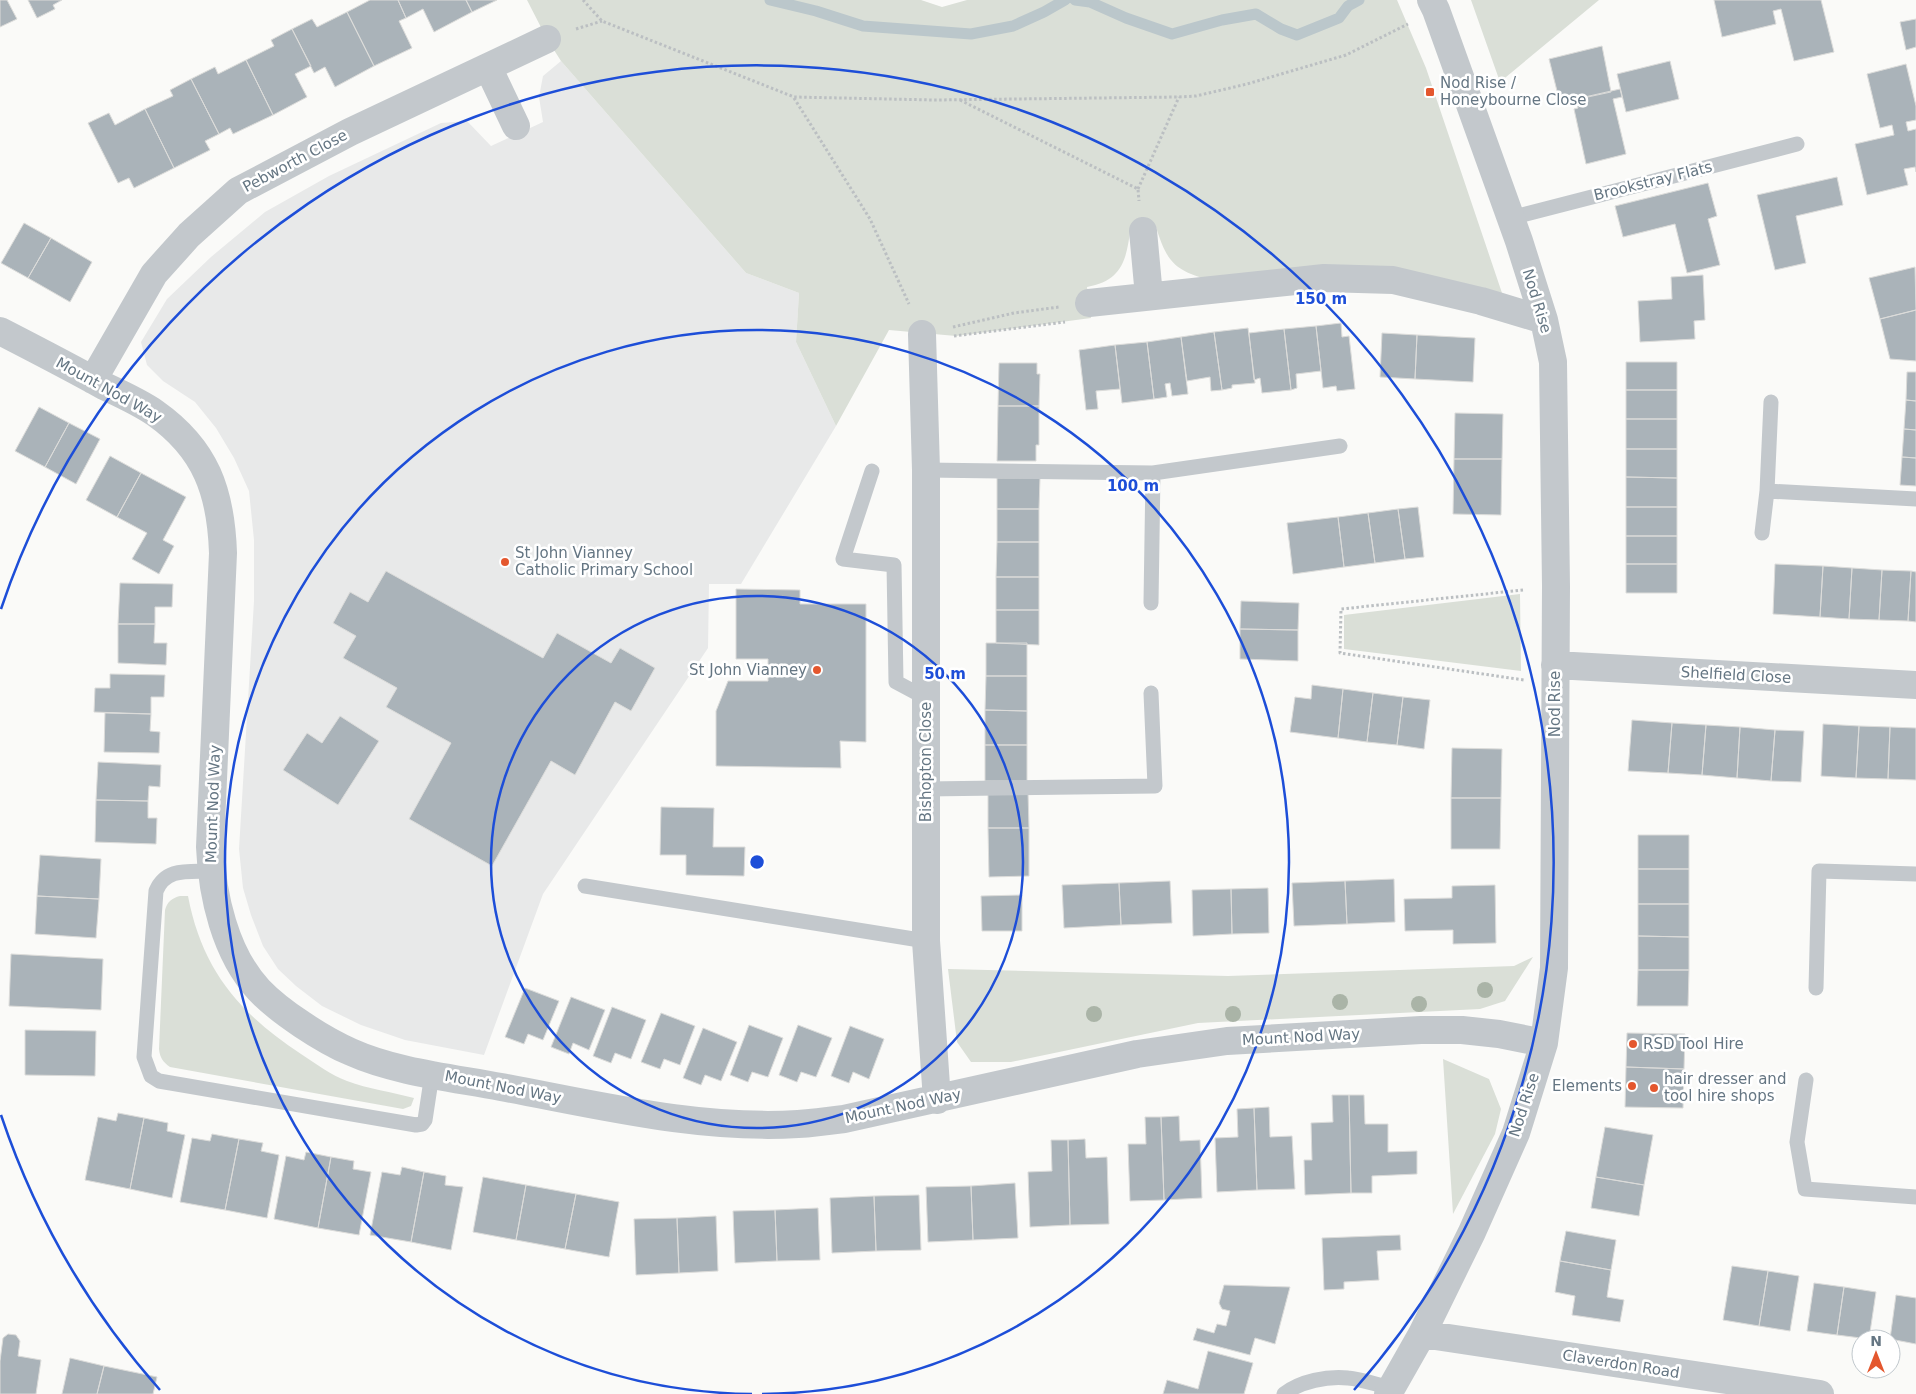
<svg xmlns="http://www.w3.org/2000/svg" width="1916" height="1394" viewBox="0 0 1916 1394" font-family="'DejaVu Sans',sans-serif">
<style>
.built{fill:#e8e9e9}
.green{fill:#dadfd7}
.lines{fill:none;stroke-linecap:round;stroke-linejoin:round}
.stream{stroke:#bbc7cb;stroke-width:11}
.building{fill:#aab3b9;stroke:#dcdcda}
.path{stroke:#bbbfc2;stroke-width:3;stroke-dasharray:2.5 2.5;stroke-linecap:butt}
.lane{stroke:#c3c8cc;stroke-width:15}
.street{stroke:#c3c8cc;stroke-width:28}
.tree{fill:#aab4a7}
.ring{fill:none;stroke:#1d4ed8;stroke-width:2.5}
.poi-dot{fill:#e4572e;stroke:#fff;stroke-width:2}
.labels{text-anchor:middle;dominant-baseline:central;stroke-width:5;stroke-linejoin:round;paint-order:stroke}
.poi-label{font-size:15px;fill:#657683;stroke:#fff;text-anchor:start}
.street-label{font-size:15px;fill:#657683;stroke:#fff}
.centre{fill:#1d4ed8;stroke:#fff;stroke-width:2.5}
.ring-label{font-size:15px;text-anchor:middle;font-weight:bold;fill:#1d4ed8;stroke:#fff;stroke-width:5;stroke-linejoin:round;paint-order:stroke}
</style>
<rect width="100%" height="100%" fill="#fafaf8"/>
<path class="built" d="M 561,61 L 746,273 L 799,293 L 796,342 L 836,426 L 741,584 L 709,584 L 708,648 L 543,894 L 484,1055 L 405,1040 L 361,1025 L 322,1006 L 296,986 L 278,969 L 263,946 L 251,915 L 243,888 L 239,849 L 254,601 L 254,540 L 249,491 L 234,458 L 216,428 L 195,402 L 163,381 L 147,365 L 141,342 L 167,299 L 211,257 L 265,212 L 329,176 L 441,123 L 467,121 L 491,146 L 543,122 L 539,97 L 543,76 Z"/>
<path class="green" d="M 527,0 L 921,0 L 942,7 L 967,0 L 1397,0 L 1426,68 L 1502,293 L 1209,280 C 1174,270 1167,262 1156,227 L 1143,231 L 1130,232 C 1126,263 1120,281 1087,287 L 1091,318 L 956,336 L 889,330 L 836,426 L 796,342 L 799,293 L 746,273 L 561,61 L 547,39 Z
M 1471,0 L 1599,0 L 1500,82 Z
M 1520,594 L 1521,671 L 1344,649 L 1344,615 Z
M 180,896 L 188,896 C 202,970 240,1014 301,1054 C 316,1064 331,1075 347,1081 C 368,1089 392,1092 414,1098 L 411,1106 L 403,1109 L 170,1067 C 163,1062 160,1058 159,1049 L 165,910 C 167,902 172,898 180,896 Z
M 1533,957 L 1505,1001 L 1480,1009 L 1198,1023 L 1011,1062 L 971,1062 L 957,1042 L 948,969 L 1228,976 L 1514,966 Z
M 1443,1059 L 1489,1079 L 1501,1109 L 1495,1134 L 1453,1214 Z"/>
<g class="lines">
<path class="stream" d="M 770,0 L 816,11 L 863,26 L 971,34 L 1013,26 L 1044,12 L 1065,0
M 1075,0 L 1090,2 L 1126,18 L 1172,34 L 1222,20 L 1256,14 L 1281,29 L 1297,35 L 1339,18 L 1348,6 L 1359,0"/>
</g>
<path class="building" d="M 0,0 L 7,0 L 17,19 L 0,27 Z
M 28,0 L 62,0 L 53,5 L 55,9 L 37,18 Z
M 370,0 L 398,0 L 406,18 L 399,21 L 412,48 L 374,66 L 347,12 Z
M 398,0 L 466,0 L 472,12 L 434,32 L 423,9 L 406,18 Z
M 466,0 L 497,0 L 472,12 Z
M 1714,0 L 1821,0 L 1834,52 L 1794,61 L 1781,9 L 1773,11 L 1776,24 L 1722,37 Z
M 347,12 L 374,66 L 335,87 L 325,67 L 314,73 L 292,29 L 312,19 L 317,27 Z
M 1916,19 L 1916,47 L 1906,50 L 1900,22 Z
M 292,29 L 311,66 L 295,74 L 307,97 L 273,115 L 246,60 L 274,46 L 271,40 Z
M 1602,46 L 1611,92 L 1560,103 L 1549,59 Z
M 246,60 L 273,115 L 233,134 L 230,128 L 219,134 L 191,79 L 215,67 L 218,74 Z
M 1670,61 L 1679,99 L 1626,112 L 1617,74 Z
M 1906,64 L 1916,106 L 1916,120 L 1906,122 L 1908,131 L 1916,129 L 1916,172 L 1915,167 L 1904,169 L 1908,185 L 1867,195 L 1855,144 L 1894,135 L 1892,125 L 1880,128 L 1867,74 Z
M 191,79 L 219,134 L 205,141 L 210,150 L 174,168 L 145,109 L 173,96 L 170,90 Z
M 1620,89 L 1622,97 L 1613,99 L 1626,154 L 1586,164 L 1574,109 L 1578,108 L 1576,99 Z
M 145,109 L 174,168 L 134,188 L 129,178 L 118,183 L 88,123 L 109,113 L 115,125 Z
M 1837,177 L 1843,205 L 1796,216 L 1806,263 L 1775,270 L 1757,195 Z
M 1708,183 L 1717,216 L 1708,219 L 1720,265 L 1687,273 L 1675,224 L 1623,237 L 1615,206 Z
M 24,223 L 51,238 L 28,278 L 1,263 Z
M 51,238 L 92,262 L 70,302 L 28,278 Z
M 1915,267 L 1916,310 L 1880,319 L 1869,278 Z
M 1703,275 L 1705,320 L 1694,321 L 1695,339 L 1640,342 L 1638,301 L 1672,299 L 1671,277 Z
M 1916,310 L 1916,361 L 1890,359 L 1880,319 Z
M 1341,323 L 1342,337 L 1349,336 L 1355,389 L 1337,391 L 1336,386 L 1323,388 L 1316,326 Z
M 1316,326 L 1321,371 L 1296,374 L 1297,388 L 1291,390 L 1284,329 Z
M 1248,328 L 1255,383 L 1232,385 L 1232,388 L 1222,390 L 1214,332 Z
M 1284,329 L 1291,390 L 1262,393 L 1260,378 L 1254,380 L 1249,333 Z
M 1214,332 L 1222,390 L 1211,391 L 1210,377 L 1187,381 L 1181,337 Z
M 1382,333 L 1417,335 L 1415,379 L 1380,377 Z
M 1417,335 L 1475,338 L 1473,382 L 1415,379 Z
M 1181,337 L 1188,394 L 1172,396 L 1170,383 L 1165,384 L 1167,397 L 1154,399 L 1147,342 Z
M 1147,342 L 1154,399 L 1122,403 L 1115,345 Z
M 1115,345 L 1120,389 L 1096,391 L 1098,409 L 1086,410 L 1079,350 Z
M 1626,362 L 1677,362 L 1677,390 L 1626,390 Z
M 999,363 L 1037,363 L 1037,374 L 1040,374 L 1039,406 L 998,406 Z
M 1907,372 L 1916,372 L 1916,401 L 1906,400 Z
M 1626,390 L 1677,390 L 1677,419 L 1626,419 Z
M 1906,400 L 1916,401 L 1916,430 L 1904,429 Z
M 998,406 L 1039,406 L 1039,445 L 1036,445 L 1036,461 L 997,461 Z
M 39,407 L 69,423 L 45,467 L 15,451 Z
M 1455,413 L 1503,414 L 1502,459 L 1454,459 Z
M 1626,419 L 1677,419 L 1677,449 L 1626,449 Z
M 69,423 L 100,439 L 76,484 L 45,467 Z
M 1904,429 L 1916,430 L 1916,458 L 1902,457 Z
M 1626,449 L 1677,449 L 1677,478 L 1626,477 Z
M 110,456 L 141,473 L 117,517 L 86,500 Z
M 1902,457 L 1916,458 L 1916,486 L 1900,485 Z
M 1454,459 L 1502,459 L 1501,515 L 1453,514 Z
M 141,473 L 186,497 L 163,540 L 174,546 L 159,574 L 132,559 L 147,533 L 117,517 Z
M 1626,477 L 1677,478 L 1677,507 L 1626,507 Z
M 997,478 L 1040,478 L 1039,509 L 997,509 Z
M 1418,507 L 1424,557 L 1405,559 L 1398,509 Z
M 1626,507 L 1677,507 L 1677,536 L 1626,536 Z
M 997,509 L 1039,509 L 1039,542 L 997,542 Z
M 1398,509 L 1405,559 L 1375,563 L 1368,513 Z
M 1368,513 L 1375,563 L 1344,567 L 1338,517 Z
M 1338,517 L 1344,567 L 1293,574 L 1287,523 Z
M 1626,536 L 1677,536 L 1677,564 L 1626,564 Z
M 997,542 L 1039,542 L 1039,577 L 996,577 Z
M 1626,564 L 1677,564 L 1677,593 L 1626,593 Z
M 1775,564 L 1823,566 L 1820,617 L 1773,614 Z
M 1823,566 L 1852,568 L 1849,619 L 1820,617 Z
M 1852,568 L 1882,570 L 1879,620 L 1849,619 Z
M 1882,570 L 1911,571 L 1908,621 L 1879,620 Z
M 386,571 L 543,658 L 557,633 L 611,663 L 620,648 L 655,668 L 631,711 L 615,702 L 575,775 L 551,761 L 492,866 L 409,819 L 451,743 L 386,707 L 397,688 L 343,658 L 356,636 L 333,623 L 350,592 L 368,602 Z
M 1911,571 L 1916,572 L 1916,622 L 1908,621 Z
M 996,577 L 1039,577 L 1039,610 L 996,610 Z
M 120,583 L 173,584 L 172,607 L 155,607 L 155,624 L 118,624 Z
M 736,589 L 800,590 L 800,604 L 866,604 L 866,742 L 840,741 L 841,768 L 716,766 L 716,711 L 728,681 L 768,681 L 768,659 L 736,659 Z
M 1241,601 L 1299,603 L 1298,630 L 1240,629 Z
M 996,610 L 1039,610 L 1039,645 L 996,643 Z
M 118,624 L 155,624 L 154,643 L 167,643 L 166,665 L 118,663 Z
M 1240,629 L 1298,630 L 1298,661 L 1240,659 Z
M 986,643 L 1027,643 L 1027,676 L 986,676 Z
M 110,674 L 165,675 L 164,697 L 151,697 L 151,714 L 94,712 L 95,688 L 110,688 Z
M 986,676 L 1027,676 L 1027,711 L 985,710 Z
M 1312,685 L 1343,689 L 1338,738 L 1290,732 L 1295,697 L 1311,699 Z
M 1343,689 L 1373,693 L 1367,742 L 1338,738 Z
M 1373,693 L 1403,697 L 1397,745 L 1367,742 Z
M 1403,697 L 1430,700 L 1424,749 L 1397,745 Z
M 985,710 L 1027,711 L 1027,745 L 985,745 Z
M 105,713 L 151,714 L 150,731 L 160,732 L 159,753 L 104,752 Z
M 340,716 L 379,741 L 338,805 L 283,770 L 307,733 L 322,743 Z
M 1632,720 L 1672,723 L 1668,773 L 1628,771 Z
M 1672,723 L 1706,725 L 1702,775 L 1668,773 Z
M 1823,724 L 1859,726 L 1856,778 L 1821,776 Z
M 1706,725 L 1740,727 L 1737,778 L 1702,775 Z
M 1859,726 L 1890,727 L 1888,779 L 1856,778 Z
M 1740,727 L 1775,730 L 1771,781 L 1737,778 Z
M 1890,727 L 1916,728 L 1916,780 L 1888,779 Z
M 1775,730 L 1804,731 L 1801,782 L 1771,781 Z
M 985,745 L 1027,745 L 1027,781 L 985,781 Z
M 1452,748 L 1502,749 L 1501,798 L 1451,798 Z
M 98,762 L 161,765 L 160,787 L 149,786 L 148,801 L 96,800 Z
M 1028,792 L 1029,828 L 988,828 L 988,793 Z
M 1451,798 L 1501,798 L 1500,849 L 1451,849 Z
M 96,800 L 148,801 L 148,818 L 157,818 L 156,844 L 95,842 Z
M 661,807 L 714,808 L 713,847 L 745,847 L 744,876 L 686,875 L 686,855 L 660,855 Z
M 988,828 L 1029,828 L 1029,876 L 989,877 Z
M 1638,835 L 1689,835 L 1689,869 L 1638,869 Z
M 40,855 L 101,859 L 99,899 L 37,896 Z
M 1638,869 L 1689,869 L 1689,904 L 1638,904 Z
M 1394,879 L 1395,922 L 1347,924 L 1345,881 Z
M 1170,881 L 1172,923 L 1121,925 L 1119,883 Z
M 1345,881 L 1347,924 L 1294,926 L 1292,883 Z
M 1119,883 L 1121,925 L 1064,928 L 1062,885 Z
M 1495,885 L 1496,943 L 1453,944 L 1453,930 L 1405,931 L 1404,899 L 1452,898 L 1452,886 Z
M 1268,888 L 1269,933 L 1232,934 L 1231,889 Z
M 1231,889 L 1232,934 L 1193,936 L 1192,890 Z
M 1022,895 L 1022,931 L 982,931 L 981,896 Z
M 37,896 L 99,899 L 96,938 L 35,934 Z
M 1638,904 L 1689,904 L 1689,937 L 1638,936 Z
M 1638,936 L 1689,937 L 1689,970 L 1638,970 Z
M 11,954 L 103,959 L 101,1010 L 9,1006 Z
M 1638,970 L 1689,970 L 1688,1006 L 1637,1006 Z
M 525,988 L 559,1001 L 543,1040 L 528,1034 L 524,1044 L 505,1037 Z
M 571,997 L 605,1010 L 589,1050 L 573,1043 L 569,1054 L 551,1047 Z
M 612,1007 L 646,1020 L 631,1059 L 615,1053 L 611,1063 L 593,1056 Z
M 661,1013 L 695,1026 L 680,1065 L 664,1059 L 660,1069 L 641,1062 Z
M 749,1025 L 783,1038 L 768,1077 L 752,1072 L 748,1082 L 730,1075 Z
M 798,1025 L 832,1038 L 816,1077 L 801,1072 L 797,1082 L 779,1075 Z
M 850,1026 L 884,1039 L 869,1079 L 853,1072 L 849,1083 L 831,1076 Z
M 703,1028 L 737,1042 L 721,1081 L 705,1075 L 701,1085 L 683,1078 Z
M 25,1030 L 96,1031 L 95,1076 L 25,1075 Z
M 1627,1033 L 1685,1034 L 1684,1069 L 1626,1067 Z
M 1626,1067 L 1684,1069 L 1683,1108 L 1625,1107 Z
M 1332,1095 L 1349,1095 L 1351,1193 L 1305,1195 L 1304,1160 L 1312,1160 L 1311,1123 L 1333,1122 Z
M 1349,1095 L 1364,1095 L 1365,1124 L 1388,1124 L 1388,1152 L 1417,1151 L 1417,1174 L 1372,1176 L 1372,1193 L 1351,1193 Z
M 1269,1107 L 1270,1137 L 1292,1136 L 1295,1189 L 1257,1190 L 1254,1108 Z
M 1254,1108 L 1257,1190 L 1217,1192 L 1215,1138 L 1238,1137 L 1237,1109 Z
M 118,1113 L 144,1118 L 130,1189 L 85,1180 L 98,1117 L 116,1121 Z
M 1179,1116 L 1180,1141 L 1200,1140 L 1202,1198 L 1164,1200 L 1161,1117 Z
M 1145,1117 L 1161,1117 L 1164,1200 L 1130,1201 L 1128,1144 L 1146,1144 Z
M 144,1118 L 168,1123 L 167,1131 L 185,1135 L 172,1198 L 130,1189 Z
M 1605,1127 L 1653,1135 L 1644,1185 L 1596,1177 Z
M 212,1134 L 239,1139 L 225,1210 L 180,1202 L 192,1138 L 210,1141 Z
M 239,1139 L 263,1143 L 261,1151 L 279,1155 L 267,1218 L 225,1210 Z
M 1085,1139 L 1086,1158 L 1107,1157 L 1109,1224 L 1070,1225 L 1068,1140 Z
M 1051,1140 L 1068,1140 L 1070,1225 L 1030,1227 L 1028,1172 L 1052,1171 Z
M 306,1152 L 331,1157 L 318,1228 L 274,1219 L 286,1156 L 304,1160 Z
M 331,1157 L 354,1161 L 353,1169 L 371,1172 L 359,1235 L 318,1228 Z
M 402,1167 L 424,1172 L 411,1242 L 370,1235 L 382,1172 L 400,1175 Z
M 424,1172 L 446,1176 L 445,1185 L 463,1187 L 451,1250 L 411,1242 Z
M 483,1177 L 526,1185 L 516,1240 L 473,1232 Z
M 1596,1177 L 1644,1185 L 1639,1216 L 1591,1208 Z
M 1015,1183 L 1018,1238 L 973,1240 L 971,1186 Z
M 526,1185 L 576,1194 L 565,1249 L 516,1240 Z
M 971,1186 L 973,1240 L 928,1242 L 926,1187 Z
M 576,1194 L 619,1202 L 609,1257 L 565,1249 Z
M 919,1195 L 921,1250 L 876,1251 L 874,1196 Z
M 874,1196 L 876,1251 L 832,1253 L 830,1198 Z
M 818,1208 L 820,1260 L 777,1261 L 775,1210 Z
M 775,1210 L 777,1261 L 735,1263 L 733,1211 Z
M 716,1216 L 718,1271 L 679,1273 L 677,1218 Z
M 677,1218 L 679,1273 L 636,1275 L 634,1219 Z
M 1566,1231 L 1616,1240 L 1611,1270 L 1560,1261 Z
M 1400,1235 L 1401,1250 L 1377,1251 L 1379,1280 L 1344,1282 L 1344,1289 L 1324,1290 L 1322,1238 Z
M 1560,1261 L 1611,1270 L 1607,1297 L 1624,1300 L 1620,1322 L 1572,1315 L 1575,1296 L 1555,1292 Z
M 1732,1266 L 1768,1271 L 1759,1326 L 1723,1320 Z
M 1768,1271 L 1799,1276 L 1790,1331 L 1759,1326 Z
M 1814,1283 L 1844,1287 L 1837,1335 L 1807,1331 Z
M 1224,1285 L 1290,1287 L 1275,1344 L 1255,1338 L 1250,1355 L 1193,1340 L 1197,1328 L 1214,1333 L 1217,1324 L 1226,1326 L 1230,1311 L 1222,1309 L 1219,1303 Z
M 1844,1287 L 1876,1292 L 1869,1339 L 1837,1335 Z
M 1896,1295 L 1916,1298 L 1916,1344 L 1890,1339 Z
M 8,1334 L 16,1335 L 20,1341 L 18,1356 L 41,1360 L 36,1394 L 0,1394 L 0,1361 L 3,1338 Z
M 1208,1351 L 1253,1363 L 1244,1394 L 1163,1394 L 1167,1380 L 1198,1389 Z
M 70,1358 L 104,1366 L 97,1394 L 62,1394 Z
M 104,1366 L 157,1377 L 153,1394 L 97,1394 Z"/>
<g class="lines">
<path class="path" d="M 583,0 L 602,21 L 794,97 L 935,100 L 1179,97 L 1196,96 L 1247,84 L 1346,55 L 1408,24
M 576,29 L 602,21
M 794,98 L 870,219 L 909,304
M 960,100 L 1138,189 L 1139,201
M 1138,189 L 1179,97
M 953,327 L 1014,313 L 1059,307
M 954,336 L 1065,322
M 1523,590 L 1341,609 L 1340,653 L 1524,680"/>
<path class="lane" d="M 1510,218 L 1797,144
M 926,470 L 1153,473 L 1340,446
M 872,471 L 843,559 L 894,565 L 896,682 L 926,698
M 1767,491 L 1916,499
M 1762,533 L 1767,491 L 1771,402
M 1151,603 L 1153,473
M 926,789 L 1155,786 L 1151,693
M 211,871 C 189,872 166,867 156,891 L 144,1057 L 151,1076 L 159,1081 L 416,1125 L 422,1124 L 425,1120 L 432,1074
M 585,886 L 926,941
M 1816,988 L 1819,871 L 1916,874
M 1806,1080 L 1797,1142 L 1805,1189 L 1916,1197
M 1284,1394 C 1301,1381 1327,1376 1348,1378 C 1362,1379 1377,1385 1391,1388"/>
<path class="street" d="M 488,67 L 516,126
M 1143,231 L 1149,296
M 1089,303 L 1324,278 L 1393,280 L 1481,301 L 1544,320
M 0,331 C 35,349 70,367 104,386 C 121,394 139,402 155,413 C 206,449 221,492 223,553 L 210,847 C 212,895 225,954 259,990 C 280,1012 323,1040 351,1052 C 395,1072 454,1078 501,1087 C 598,1105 699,1130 798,1124 C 814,1123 829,1121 844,1119 L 1137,1054 L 1227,1041 L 1421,1030 L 1462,1030 L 1499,1034 L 1544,1043
M 922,334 L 926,470 L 926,941 L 937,1100
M 93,380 L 154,274 L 189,235 L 238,191 L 350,132 L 547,39
M 1555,665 L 1916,685
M 1422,1334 L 1820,1394
M 1388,1394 L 1422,1334 L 1472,1232 L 1516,1133 L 1544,1043 L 1554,968 L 1556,586 L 1553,362 L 1544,320 L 1519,241 L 1436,10 L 1431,0"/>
</g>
<g class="tree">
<circle cx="1485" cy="990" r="8"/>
<circle cx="1340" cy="1002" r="8"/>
<circle cx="1419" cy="1004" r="8"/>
<circle cx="1094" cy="1014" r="8"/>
<circle cx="1233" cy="1014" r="8"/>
</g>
<g class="ring">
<circle cx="757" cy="862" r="266"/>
<path d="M752 1394A532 532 0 1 1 762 1394"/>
<path d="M160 1390A797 797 0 0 1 1 1115M1 609A797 797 0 1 1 1354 1390"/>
</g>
<g class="poi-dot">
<rect x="1425" y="87" width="10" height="10" rx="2.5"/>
<circle cx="505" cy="562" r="5"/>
<circle cx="817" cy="670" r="5"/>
<circle cx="1633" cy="1044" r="5"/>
<circle cx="1632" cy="1086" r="5"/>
<circle cx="1654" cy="1088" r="5"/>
</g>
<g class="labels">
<g class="poi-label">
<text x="1440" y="83">Nod Rise /<tspan x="1440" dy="17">Honeybourne Close</tspan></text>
<text x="515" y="553">St John Vianney<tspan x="515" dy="17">Catholic Primary School</tspan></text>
<text x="807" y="670" text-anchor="end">St John Vianney</text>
<text x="1643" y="1044">RSD Tool Hire</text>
<text x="1664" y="1079">hair dresser and<tspan x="1664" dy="17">tool hire shops</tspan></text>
<text x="1622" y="1086" text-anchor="end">Elements</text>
</g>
<g class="street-label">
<text transform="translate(295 161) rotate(-28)">Pebworth Close</text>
<text transform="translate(1653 181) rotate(-14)">Brookstray Flats</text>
<text transform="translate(1537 301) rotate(73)">Nod Rise</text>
<text transform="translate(109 390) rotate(29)">Mount Nod Way</text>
<text transform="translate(1736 675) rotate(3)">Shelfield Close</text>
<text transform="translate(1555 704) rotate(-90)">Nod Rise</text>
<text transform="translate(926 762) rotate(-90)">Bishopton Close</text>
<text transform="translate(213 804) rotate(-88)">Mount Nod Way</text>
<text transform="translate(1301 1037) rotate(-3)">Mount Nod Way</text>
<text transform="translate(503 1087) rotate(11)">Mount Nod Way</text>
<text transform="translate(1524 1105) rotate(-72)">Nod Rise</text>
<text transform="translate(903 1106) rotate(-12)">Mount Nod Way</text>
<text transform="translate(1621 1364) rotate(9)">Claverdon Road</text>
</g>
</g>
<circle cx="757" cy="862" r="8" class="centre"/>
<g class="ring-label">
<text x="1321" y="304">150 m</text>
<text x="1133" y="491">100 m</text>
<text x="945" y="679">50 m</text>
</g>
<g transform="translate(1876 1354)"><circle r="24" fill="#ffffff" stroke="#c1c8cd"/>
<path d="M0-4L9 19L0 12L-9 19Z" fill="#e4572e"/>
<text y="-8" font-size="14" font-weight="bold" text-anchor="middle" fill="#657683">N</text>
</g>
</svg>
